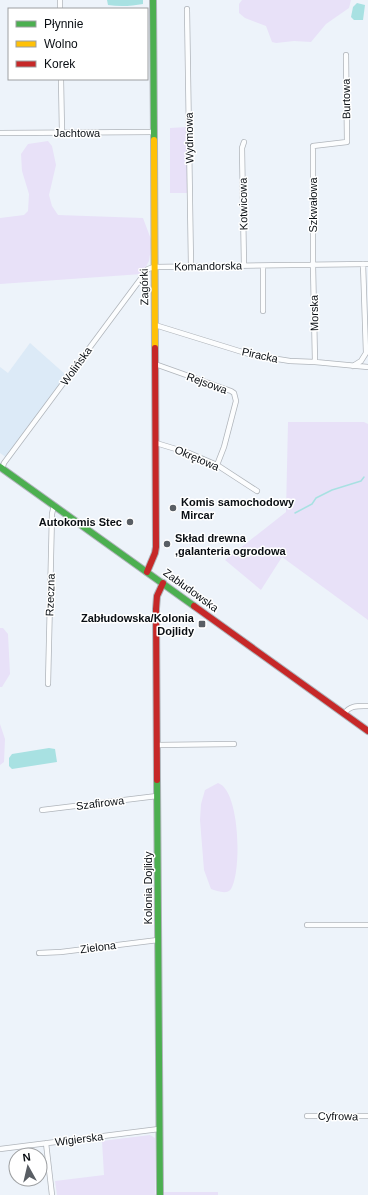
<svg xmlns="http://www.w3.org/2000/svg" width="368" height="1195" viewBox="0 0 368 1195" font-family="Helvetica,sans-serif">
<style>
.built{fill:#dceaf7}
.green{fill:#e8e1f8}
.water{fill:#a8e1e2}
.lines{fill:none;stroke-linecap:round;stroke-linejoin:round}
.stream{stroke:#a8e1e2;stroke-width:1.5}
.street-casing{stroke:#b0b5bb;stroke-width:6}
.fast-casing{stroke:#b0b5bb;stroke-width:8}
.slow-casing{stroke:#b0b5bb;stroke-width:8}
.jam-casing{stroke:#b0b5bb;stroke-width:8}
.street{stroke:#fcfdfe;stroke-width:4.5}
.fast{stroke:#4caf50;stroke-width:6}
.slow{stroke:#ffc107;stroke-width:6}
.jam{stroke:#c62828;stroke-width:6}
.poi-dot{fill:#595e64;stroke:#fff;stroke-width:1.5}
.labels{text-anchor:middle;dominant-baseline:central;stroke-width:3;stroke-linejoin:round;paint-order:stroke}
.street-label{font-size:11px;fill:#090e13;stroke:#fff}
.poi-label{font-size:11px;font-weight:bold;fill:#090e13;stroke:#fff;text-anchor:start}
</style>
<rect width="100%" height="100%" fill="#edf3fa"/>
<path class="built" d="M 30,343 L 66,375 L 10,460 L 0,453 L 0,367 L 8,373 Z"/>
<path class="green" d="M 242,0 L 351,0 L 349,8 L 326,24 L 311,42 L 294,41 L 276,43 L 272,42 L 266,26 L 245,18 L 239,13 L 239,4 Z
M 187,127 L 187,193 L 170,193 L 170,128 Z
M 48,141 L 52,146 L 56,165 L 49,195 L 52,206 L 58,215 L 143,218 L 152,242 L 149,261 L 142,274 L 0,284 L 0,218 L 24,215 L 28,211 L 29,194 L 22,171 L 21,154 L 28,144 Z
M 288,422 L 364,422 L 368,424 L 368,620 L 282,557 L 261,590 L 225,560 L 286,512 Z
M 0,628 L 3,628 L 8,634 L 10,674 L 2,687 L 0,687 Z
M 0,724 L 5,739 L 4,762 L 0,765 Z
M 218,783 C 240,790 242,871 231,889 C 227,895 217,891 211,889 L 204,870 L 200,820 L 201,804 L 205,790 Z
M 150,1135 L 155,1138 L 155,1194 L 163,1192 L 218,1192 L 218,1195 L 57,1195 L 55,1181 L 104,1175 L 102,1141 Z"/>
<path class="water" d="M 107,0 L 143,0 L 143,4 C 132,6 120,7 108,5 Z
M 357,3 L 365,5 L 363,20 L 354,20 L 351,17 L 353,7 Z
M 49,748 L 55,749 L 57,762 L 12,769 L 9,766 L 9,758 L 12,754 Z"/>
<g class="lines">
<path class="stream" d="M 295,513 L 312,504 L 316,498 L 332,490 L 361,481 L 364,477"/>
<g class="street-casing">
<path id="street" d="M 60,0 L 60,9
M 187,9 L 191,266
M 61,79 L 62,133
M 0,133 L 153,132
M 244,142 L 242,148 L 244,266
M 263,311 L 263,266
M 155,325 L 252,355 L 290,361 L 315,362 L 368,367
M 315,362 L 313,265 L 313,146 L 347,142 L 346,55
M 155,364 L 231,391 L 234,393 L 236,401 L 224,447 L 217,465
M 353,366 L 361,361 L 366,353 L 363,264
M 156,443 L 189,453 L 217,465 L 257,491
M 2,469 L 4,463 L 148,269 L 154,267 L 368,264
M 48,684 L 52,514 L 54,505
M 344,714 C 350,705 358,706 368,706
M 157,745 L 234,744
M 42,810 L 157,796
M 307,925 L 368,925
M 39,953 L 61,952 L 158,940
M 307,1116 L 368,1116
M 46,1143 L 52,1195
M 0,1149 L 159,1129"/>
</g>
<g class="fast-casing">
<path id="fast" d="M 153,0 L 154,140
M 0,467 L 194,606
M 157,780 L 160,1195"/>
</g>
<g class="slow-casing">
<path id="slow" d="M 154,140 L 155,348"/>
</g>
<g class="jam-casing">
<path id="jam" d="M 147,572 L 155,553 L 156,547 L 155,348
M 194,606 L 368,731
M 157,780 L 156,609 L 157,596 L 163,583"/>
</g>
<use href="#street" class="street"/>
<use href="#fast" class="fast"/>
<use href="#slow" class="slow"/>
<use href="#jam" class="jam"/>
</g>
<g class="poi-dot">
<circle cx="173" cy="508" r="4"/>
<circle cx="130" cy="522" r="4"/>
<circle cx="167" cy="544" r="4"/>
<rect x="198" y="620" width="8" height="8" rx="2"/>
</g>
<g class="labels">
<g class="street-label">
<text transform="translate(346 99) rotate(-91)">Burtowa</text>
<text x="77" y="133">Jachtowa</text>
<text transform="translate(189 138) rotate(-91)">Wydmowa</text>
<text transform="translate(243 204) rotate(-91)">Kotwicowa</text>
<text transform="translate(313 205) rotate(-90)">Szkwałowa</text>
<text transform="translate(208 266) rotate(-1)">Komandorska</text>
<text transform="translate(144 287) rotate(-91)">Zagórki</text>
<text transform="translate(314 313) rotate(-91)">Morska</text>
<text transform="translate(260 355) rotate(12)">Piracka</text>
<text transform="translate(76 366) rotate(-54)">Wolińska</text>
<text transform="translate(207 383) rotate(20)">Rejsowa</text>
<text transform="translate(197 458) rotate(23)">Okrętowa</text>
<text transform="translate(191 590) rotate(36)">Zabłudowska</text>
<text transform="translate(50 595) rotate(-88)">Rzeczna</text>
<text transform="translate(100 803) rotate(-7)">Szafirowa</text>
<text transform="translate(148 888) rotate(-90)">Kolonia Dojlidy</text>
<text transform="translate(98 947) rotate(-7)">Zielona</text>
<text transform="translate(338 1116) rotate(1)">Cyfrowa</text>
<text transform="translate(79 1139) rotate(-7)">Wigierska</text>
</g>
<g class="poi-label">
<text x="181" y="502">Komis samochodowy<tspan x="181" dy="13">Mircar</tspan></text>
<text x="122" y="522" text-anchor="end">Autokomis Stec</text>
<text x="175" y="538">Skład drewna<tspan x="175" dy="13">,galanteria ogrodowa</tspan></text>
<text x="194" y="618" text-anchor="end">Zabłudowska/Kolonia<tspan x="194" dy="13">Dojlidy</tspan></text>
</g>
</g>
<rect x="8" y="8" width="140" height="72" fill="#ffffff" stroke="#9d9fa1"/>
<rect x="16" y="21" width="20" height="6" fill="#4caf50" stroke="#9d9fa1"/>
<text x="44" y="28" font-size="12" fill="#090e13">Płynnie</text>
<rect x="16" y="41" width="20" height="6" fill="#ffc107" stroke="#9d9fa1"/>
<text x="44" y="48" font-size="12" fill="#090e13">Wolno</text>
<rect x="16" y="61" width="20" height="6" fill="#c62828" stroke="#9d9fa1"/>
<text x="44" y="68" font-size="12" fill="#090e13">Korek</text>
<g transform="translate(28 1167) rotate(352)"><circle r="19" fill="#ffffff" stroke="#9d9fa1"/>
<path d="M0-3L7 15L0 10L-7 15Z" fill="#595e64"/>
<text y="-6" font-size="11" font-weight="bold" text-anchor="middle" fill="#090e13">N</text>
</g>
</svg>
